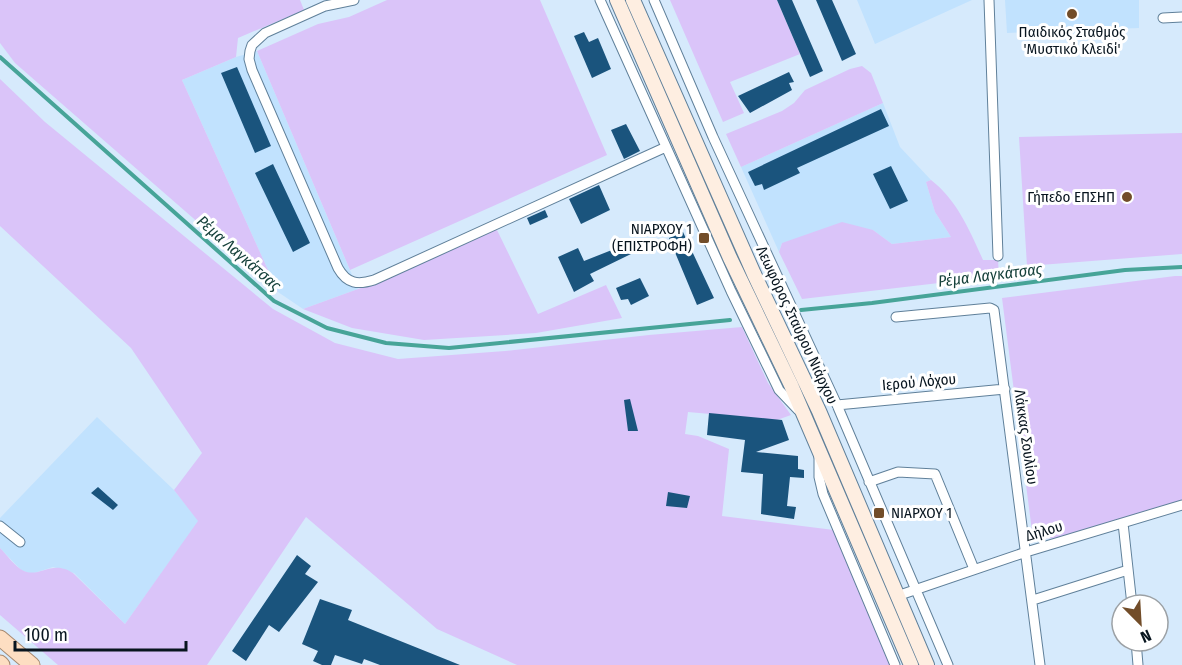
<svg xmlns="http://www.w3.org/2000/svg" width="1182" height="665" viewBox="0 0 1182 665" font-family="'Fira Sans Condensed',sans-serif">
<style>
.built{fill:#c1e2fe}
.green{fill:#dac4f9}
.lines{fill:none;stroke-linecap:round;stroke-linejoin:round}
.stream{stroke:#47a498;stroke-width:4}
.building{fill:#1a547d}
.street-casing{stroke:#60809a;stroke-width:11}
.secondary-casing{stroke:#60809a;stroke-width:16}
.primary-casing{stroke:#a6896f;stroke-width:17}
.street{stroke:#fff;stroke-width:9}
.secondary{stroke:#feeee1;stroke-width:14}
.primary{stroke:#fddec2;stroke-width:15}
.poi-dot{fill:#724d29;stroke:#fff;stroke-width:2}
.labels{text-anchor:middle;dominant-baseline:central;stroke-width:6;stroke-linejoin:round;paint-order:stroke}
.poi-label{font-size:15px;fill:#08151f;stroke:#fff;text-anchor:end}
.street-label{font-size:15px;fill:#08151f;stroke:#fff}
.water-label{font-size:16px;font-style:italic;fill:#16413b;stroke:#fff}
</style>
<rect width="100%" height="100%" fill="#d6eafc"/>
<path class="built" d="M 857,0 L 972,0 L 875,44 Z
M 1005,0 L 1139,0 L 1139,28 L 1007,33 Z
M 257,51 L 358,289 L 303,309 L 278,292 L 182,80 L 236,57 Z
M 883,103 L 900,147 L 931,180 L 926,182 L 935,212 L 951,237 L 892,244 L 873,230 L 782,243 L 779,252 L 741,167 Z
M 97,417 L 174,490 L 199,521 L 125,624 L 74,573 L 53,567 L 31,574 L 21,570 L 0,548 L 0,518 Z"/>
<path class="green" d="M 0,0 L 300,0 L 304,10 L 238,38 L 236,57 L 182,80 L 278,292 L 15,63 L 0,43 Z
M 387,0 L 540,0 L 607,155 L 350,270 L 257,51 L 318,24 L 349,17 Z
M 670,0 L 777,0 L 800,54 L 730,82 L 744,113 L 723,122 Z
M 862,66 L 871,73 L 883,103 L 741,167 L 726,134 L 782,111 L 794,103 L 805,90 L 850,69 Z
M 0,79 L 45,122 L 273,309 L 335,343 L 398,359 L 505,351 L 649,335 L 742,327 L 768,383 L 791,415 L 777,420 L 688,412 L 685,434 L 698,436 L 729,449 L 722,516 L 834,530 L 890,665 L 517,665 L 437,629 L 306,517 L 207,665 L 58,665 L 0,615 L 0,548 C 7,555 15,567 24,571 C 40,578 52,559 73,573 L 125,624 L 198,521 L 174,490 L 202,453 L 131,348 L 0,226 Z
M 1182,133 L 1182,254 L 1027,266 L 1019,137 Z
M 931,180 C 957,200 970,231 983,260 L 998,260 L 999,276 L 802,299 L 779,252 L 782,243 L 842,222 L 873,230 L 892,244 L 951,237 L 935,212 L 926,182 Z
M 496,228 L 538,314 L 606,285 L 622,318 L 536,333 L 424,340 L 352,328 L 303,309 L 369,285 Z
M 1175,276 L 1182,276 L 1182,500 L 1056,538 L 1033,539 L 1002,298 Z"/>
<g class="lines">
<path class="stream" d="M 0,57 L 274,301 L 327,328 L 386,343 L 449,348 L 730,320
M 801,310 L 872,303 L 1125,270 L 1182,267"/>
</g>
<path class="building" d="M 777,0 L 792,0 L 823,71 L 810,77 Z
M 816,0 L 832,0 L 856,54 L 842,61 Z
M 584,32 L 589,42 L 598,38 L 611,69 L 592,78 L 574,36 Z
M 237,67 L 271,146 L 255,153 L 221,73 Z
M 789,72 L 794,82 L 789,83 L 792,90 L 750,113 L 738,96 Z
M 881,109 L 889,126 L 797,168 L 800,173 L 764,190 L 762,184 L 755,186 L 748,172 Z
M 626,124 L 640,151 L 624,159 L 611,130 Z
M 273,164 L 310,243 L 293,252 L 255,173 Z
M 891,166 L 908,201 L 890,209 L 873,174 Z
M 599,185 L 610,210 L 581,224 L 569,199 Z
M 545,210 L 548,217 L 530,225 L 527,218 Z
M 683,232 L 714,298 L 697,305 L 669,238 Z
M 627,244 L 631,254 L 590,274 L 594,281 L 574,292 L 558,257 L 578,248 L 584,261 Z
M 640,278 L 649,296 L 631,305 L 628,299 L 621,300 L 616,288 Z
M 630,399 L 638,431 L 628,431 L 624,400 Z
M 709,413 L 782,420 L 789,440 L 756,452 L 798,456 L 798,469 L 804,470 L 804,478 L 790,477 L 787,506 L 796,507 L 794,519 L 761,514 L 763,474 L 741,472 L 745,440 L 707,435 Z
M 98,487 L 118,505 L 113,510 L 91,493 Z
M 668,492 L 690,496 L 687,508 L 666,506 Z
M 297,555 L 311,566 L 305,574 L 318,582 L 279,632 L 269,625 L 246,661 L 232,651 Z
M 320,599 L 352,610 L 348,620 L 460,665 L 380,665 L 364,659 L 362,664 L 335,655 L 331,665 L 322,665 L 313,661 L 318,651 L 302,644 Z"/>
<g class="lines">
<g class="street-casing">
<path id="street" d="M 354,0 L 325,6 L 265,33 L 252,45 L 250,51 L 249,59 L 252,70 L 338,268 C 347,284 358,285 374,280 L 666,147
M 600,0 L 731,291 L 779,390 L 798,410
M 654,0 L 713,137 L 837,405 L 948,665
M 989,0 L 998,256
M 1163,18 L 1182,17
M 896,317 L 990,308 L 994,310 L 1040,665
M 837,405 L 1005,389
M 819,457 L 819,477 L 823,494 L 895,665
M 869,482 L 898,472 L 935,474 L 974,569
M 1123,523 L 1132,605
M 0,526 L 20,542
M 897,596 L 1026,552 L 1182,505
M 1033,600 L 1128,570
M 1136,641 L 1138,665"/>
</g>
<g class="secondary-casing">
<path id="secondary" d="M 617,0 L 730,258 L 791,385 L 911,665
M 633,0 L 754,274 L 819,411 L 927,665"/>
</g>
<g class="primary-casing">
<path id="primary" d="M 0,638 L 32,665
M 0,663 L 2,665"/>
</g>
<use href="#street" class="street"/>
<use href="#secondary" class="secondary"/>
<use href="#primary" class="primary"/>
</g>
<g class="poi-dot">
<circle cx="1072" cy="14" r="6"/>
<circle cx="1127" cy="197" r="6"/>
<rect x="698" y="232" width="12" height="12" rx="3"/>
<rect x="873" y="507" width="12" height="12" rx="3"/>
</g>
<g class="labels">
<g class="poi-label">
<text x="1072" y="32" text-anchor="middle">Παιδικός Σταθμός<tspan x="1072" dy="17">'Μυστικό Κλειδί'</tspan></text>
<text x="1115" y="197">Γήπεδο ΕΠΣΗΠ</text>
<text x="692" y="229">ΝΙΑΡΧΟΥ 1<tspan x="692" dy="17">(ΕΠΙΣΤΡΟΦΗ)</tspan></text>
<text x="891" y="513" text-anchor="start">ΝΙΑΡΧΟΥ 1</text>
</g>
<g class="street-label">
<text transform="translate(797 325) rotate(65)">Λεωφόρος Σταύρου Νιάρχου</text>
<text transform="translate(919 382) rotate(-5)">Ιερού Λόχου</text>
<text transform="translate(1026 437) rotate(82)">Λάκκας Σουλίου</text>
<text transform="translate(1044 531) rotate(-17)">Δήλου</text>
</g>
<g class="water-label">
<text transform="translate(239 253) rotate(41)">Ρέμα Λαγκάτσας</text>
<text transform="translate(990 275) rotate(-7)">Ρέμα Λαγκάτσας</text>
</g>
</g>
<g transform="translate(1140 623) rotate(156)"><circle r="28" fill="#ffffff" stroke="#9ca1a5" stroke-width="1.5"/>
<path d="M0-4.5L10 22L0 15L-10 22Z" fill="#724d29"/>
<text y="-9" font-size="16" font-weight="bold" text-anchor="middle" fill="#08151f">N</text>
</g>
<path d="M15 641v9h171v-9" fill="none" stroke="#08151f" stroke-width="3"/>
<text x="24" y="641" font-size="18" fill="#08151f" stroke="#ffffff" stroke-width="4.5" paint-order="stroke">100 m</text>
</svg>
